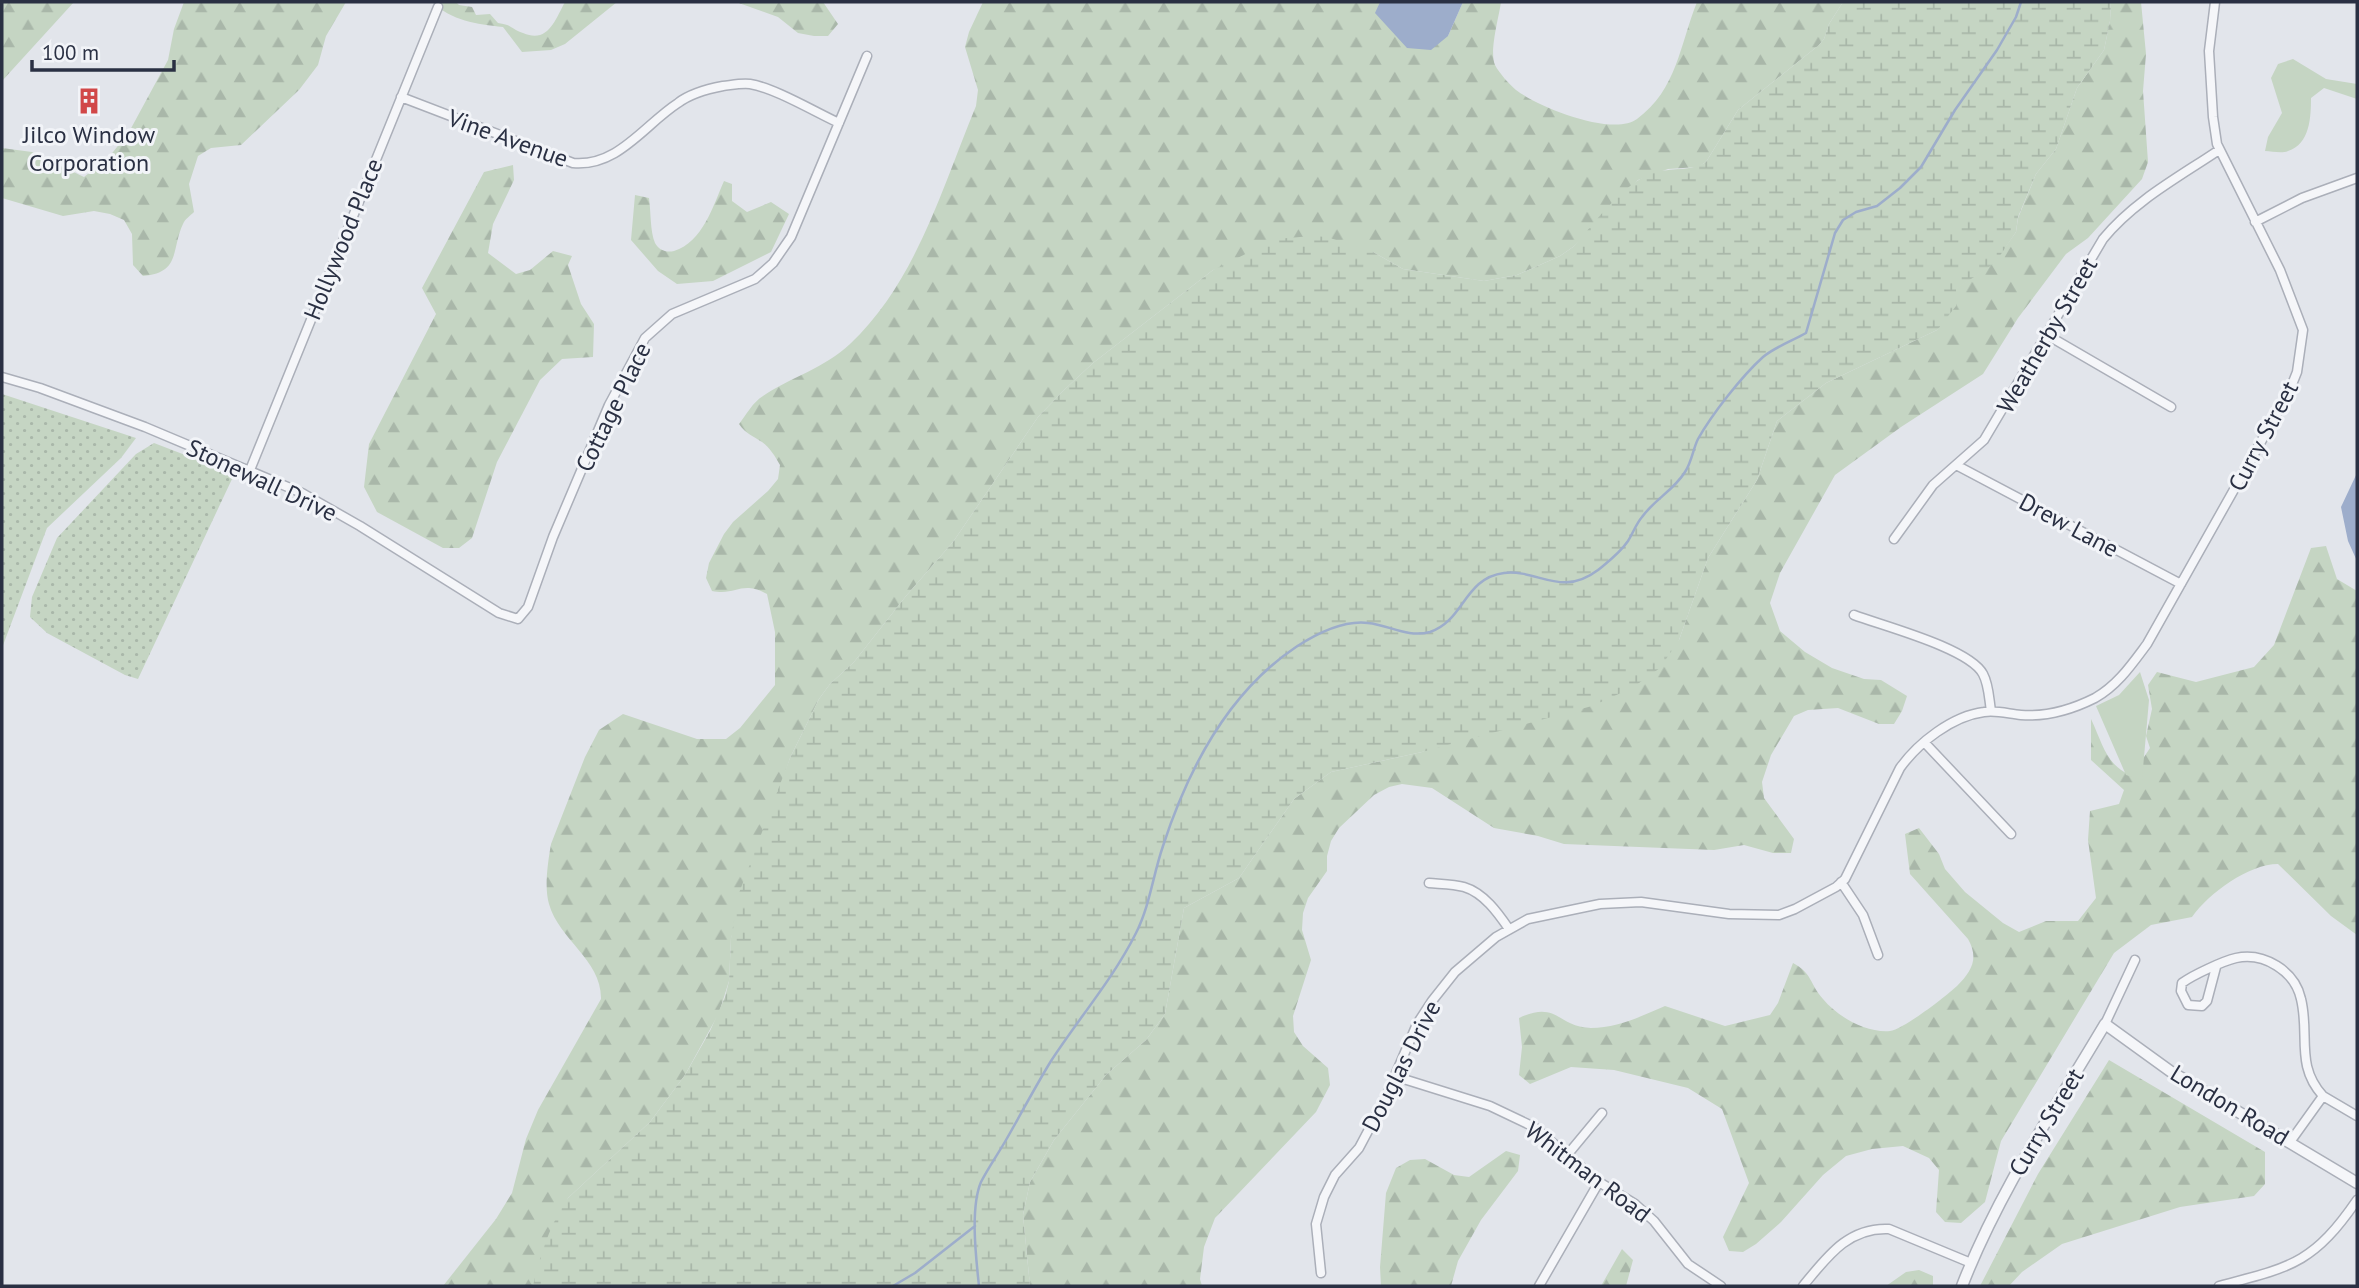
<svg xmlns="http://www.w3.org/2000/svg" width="2359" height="1288" viewBox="0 0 2359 1288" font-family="'PT Sans',sans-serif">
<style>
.grass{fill:url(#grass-dots)}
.forest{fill:url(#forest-firs)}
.wetland{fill:url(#wetland-marsh)}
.green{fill:#c5d5c3}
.water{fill:#9dadcb}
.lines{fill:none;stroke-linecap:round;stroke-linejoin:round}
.stream{stroke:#9dadcb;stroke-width:2.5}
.minor-casing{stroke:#abafb9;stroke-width:11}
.tertiary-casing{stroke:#abafb9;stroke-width:13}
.minor{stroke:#f5f6f9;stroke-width:8}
.tertiary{stroke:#f5f6f9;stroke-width:10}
.labels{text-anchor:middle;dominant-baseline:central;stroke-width:6;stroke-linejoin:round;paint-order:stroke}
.poi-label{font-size:24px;fill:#2a3043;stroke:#f2f4f8}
.street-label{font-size:24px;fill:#2a3043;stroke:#f2f4f8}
</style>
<defs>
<pattern id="grass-dots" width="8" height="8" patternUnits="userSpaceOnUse" patternTransform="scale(1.75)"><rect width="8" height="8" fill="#c5d5c3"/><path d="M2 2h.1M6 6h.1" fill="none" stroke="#a9b7a9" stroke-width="1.8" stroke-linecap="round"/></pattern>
<pattern id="forest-firs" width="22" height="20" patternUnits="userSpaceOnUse" patternTransform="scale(1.75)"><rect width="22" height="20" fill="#c5d5c3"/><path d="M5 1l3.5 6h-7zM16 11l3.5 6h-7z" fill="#a9b7a9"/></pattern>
<pattern id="wetland-marsh" width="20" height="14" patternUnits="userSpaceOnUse" patternTransform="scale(1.75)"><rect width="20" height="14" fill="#c5d5c3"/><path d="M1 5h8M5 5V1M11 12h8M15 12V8" fill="none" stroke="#a9b7a9"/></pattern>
</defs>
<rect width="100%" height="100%" fill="#e2e5eb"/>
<path class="grass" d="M 2,394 L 136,438 L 121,458 L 47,528 L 2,648 Z
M 154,443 L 232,473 L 232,479 L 138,679 L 125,675 L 47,633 L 30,617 L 32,597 L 57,538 L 136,454 Z"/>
<path class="forest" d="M 2,2 L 74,2 L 2,81 Z
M 184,2 L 346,2 L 326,36 L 318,65 L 299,90 L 241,145 L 211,148 L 198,156 L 189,184 L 194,212 C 190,216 185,219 183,224 C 171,249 181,273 143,276 L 133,265 L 132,234 L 124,220 L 110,214 L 94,211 L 63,216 L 2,198 L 2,148 L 32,152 L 84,177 L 109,157 L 129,132 L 168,60 L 174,29 Z
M 432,2 L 456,2 L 459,5 L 472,7 L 476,15 L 490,14 L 498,23 C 513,25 511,29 523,33 C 548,44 555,20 565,2 L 617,2 L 565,44 L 551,50 L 522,52 L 503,27 C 476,24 452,21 432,2 Z
M 736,2 L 823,2 L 838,24 L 828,36 L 814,36 L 798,33 L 778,17 Z
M 983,2 L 1380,2 L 1376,13 L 1448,36 L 1463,2 L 1501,2 C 1499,17 1489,52 1495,65 C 1499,73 1510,85 1516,90 C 1538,107 1613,137 1637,119 C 1677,90 1680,44 1697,2 L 1843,2 L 1829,24 L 1824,39 L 1819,45 L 1738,110 L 1706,162 L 1698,167 L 1668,169 L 1638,180 L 1573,247 L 1560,256 L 1517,275 L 1484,281 L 1403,269 L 1373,252 L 1213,270 L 1093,363 L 1064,390 L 1038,417 L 953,542 L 906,596 L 854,662 L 830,684 L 819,699 L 790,758 L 731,938 L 729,981 L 719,1013 L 685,1075 L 650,1122 L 568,1198 L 533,1286 L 443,1286 L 496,1219 L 512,1193 L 526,1139 L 538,1110 L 601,999 C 602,960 559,940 549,904 C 544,887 548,862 551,844 L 585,757 L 599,730 L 623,714 L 697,739 L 726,739 L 740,728 L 775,685 L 775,632 L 767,594 C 741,580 737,596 712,591 L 706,578 L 709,563 L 724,534 L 733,522 L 768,491 L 778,479 L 780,465 C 775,456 770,448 762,442 C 753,436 746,434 739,424 C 746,415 753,402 763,396 C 791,377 825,368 850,344 C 916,282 942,188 976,106 L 978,90 L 965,47 L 969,32 Z
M 2111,2 L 2141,2 L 2146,54 L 2143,91 L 2148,162 L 2142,179 L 2088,238 L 2066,254 L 2018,318 L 1983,374 L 1901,427 L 1835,475 L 1780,573 L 1770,603 L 1780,631 L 1805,652 L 1832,668 L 1864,679 L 1881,680 L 1907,696 L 1902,711 L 1894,724 L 1879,724 L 1838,708 L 1808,710 L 1794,716 L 1771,755 L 1762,782 L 1764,798 L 1794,839 L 1791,853 L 1773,853 L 1744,845 L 1714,850 L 1564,844 L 1538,836 L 1494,828 L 1432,788 L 1402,784 L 1389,787 L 1374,795 L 1339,828 L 1331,841 L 1327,856 L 1327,871 L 1308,898 L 1303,913 L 1302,930 L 1311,960 L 1293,1016 L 1294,1032 L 1303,1046 L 1328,1068 L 1330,1085 L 1316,1112 L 1215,1218 L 1204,1247 L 1200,1279 L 1202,1286 L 1030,1286 L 1023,1215 L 1030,1182 L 1054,1140 L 1106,1075 L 1146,1040 L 1165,1014 L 1184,908 L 1239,878 L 1294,799 L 1331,772 L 1422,752 L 1679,640 L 1708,558 L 1757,480 L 1777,421 L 1826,383 L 1937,330 L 1955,289 L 1994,263 L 2016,232 L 2018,218 L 2036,174 L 2056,149 L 2077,88 L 2104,50 L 2110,21 Z
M 513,165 L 514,180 L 493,224 L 488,253 L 516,274 L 530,270 L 553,251 L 572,256 L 568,265 L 581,304 L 594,324 L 593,357 L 562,359 L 540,380 L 497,462 L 472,538 L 459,548 L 443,548 L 377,512 L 364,487 L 369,444 L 436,314 L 422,288 L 484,172 Z
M 724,181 L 732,184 L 732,201 L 747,212 L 771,202 L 789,214 L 771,252 L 713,281 L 677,284 L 658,271 L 631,240 L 635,195 L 649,198 C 651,212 650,231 655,243 C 659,250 666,253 674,251 C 703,242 713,206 724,181 Z
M 2326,546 L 2337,579 L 2357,591 L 2357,935 L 2331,916 L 2278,864 C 2249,864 2209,893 2192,917 L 2151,925 L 2114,953 L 2001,1141 L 1985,1202 L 1961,1223 L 1945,1222 L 1936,1212 L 1939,1170 L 1929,1158 L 1903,1146 L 1872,1149 L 1846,1156 L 1823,1175 L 1781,1222 L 1756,1244 L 1743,1252 L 1729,1251 L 1723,1237 L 1749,1183 L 1722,1109 L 1688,1088 L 1614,1070 L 1571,1067 L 1530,1084 L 1519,1075 L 1522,1047 L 1519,1018 C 1558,1000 1557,1027 1591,1028 C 1617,1028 1642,1016 1665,1006 L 1725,1026 L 1770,1015 L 1778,1003 L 1793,963 C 1813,974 1809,983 1823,999 C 1838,1017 1866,1033 1890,1031 C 1904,1029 1945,997 1957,986 C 1972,971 1979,958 1968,939 L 1910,874 L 1905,834 L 1919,828 L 1939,854 L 1945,869 L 1965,892 L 2003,923 L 2019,932 L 2046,921 L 2078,921 L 2096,898 L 2088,840 L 2090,811 L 2119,804 L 2124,790 L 2091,760 L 2091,719 C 2105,749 2107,770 2142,779 L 2142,760 L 2150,748 L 2146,736 L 2152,709 L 2148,685 L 2157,672 L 2196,682 L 2254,667 L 2274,645 L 2311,548 Z
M 2109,1060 L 2265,1152 L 2265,1184 L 2254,1196 L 2180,1207 L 2062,1244 L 2022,1272 L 2009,1286 L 1980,1286 L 2038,1174 Z
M 1506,1151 L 1520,1155 L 1518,1171 L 1481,1220 L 1458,1261 L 1451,1286 L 1381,1286 L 1380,1267 L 1386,1193 L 1396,1168 L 1410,1160 L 1425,1159 L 1454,1175 L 1469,1177 Z
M 1622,1249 L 1633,1260 L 1626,1286 L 1601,1286 Z
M 1919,1270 L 1933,1276 L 1933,1286 L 1886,1286 L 1906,1272 Z"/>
<path class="wetland" d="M 1843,2 L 2111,2 L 2110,21 L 2104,50 L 2077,88 L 2056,149 L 2036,174 L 2018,217 L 2016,232 L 1995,263 L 1956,289 L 1956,306 L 1937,330 L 1826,383 L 1777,421 L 1757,480 L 1708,558 L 1679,640 L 1660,668 L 1632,688 L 1592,706 L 1422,752 L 1331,772 L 1294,799 L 1239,878 L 1184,908 L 1165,1014 L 1146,1040 L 1106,1075 L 1054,1140 L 1030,1182 L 1023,1215 L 1030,1286 L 533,1286 C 540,1255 550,1224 568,1198 L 650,1122 L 685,1075 L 710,1031 L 725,997 L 729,981 L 731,938 L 739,893 L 790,758 L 819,699 L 830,684 L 854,662 L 906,596 L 953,542 L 1038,417 L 1064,390 L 1093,363 L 1213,270 L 1276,239 L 1312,236 L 1327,237 L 1373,252 L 1403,269 L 1484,281 L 1517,275 L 1560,256 L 1573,247 C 1594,224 1623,183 1653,173 C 1671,167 1691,172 1706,162 L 1738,110 L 1819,45 L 1824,39 L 1829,24 Z"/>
<path class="green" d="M 2293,59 L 2326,79 L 2357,84 L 2357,99 L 2324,88 L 2311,98 C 2311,117 2310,144 2288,151 C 2281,154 2272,151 2265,151 L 2268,137 L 2282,113 L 2271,78 L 2278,64 Z
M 2140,672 L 2149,700 L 2142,780 L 2126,775 L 2096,706 L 2119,695 Z"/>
<path class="water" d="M 1380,2 L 1463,2 L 1448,36 L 1431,50 L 1407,48 L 1375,13 Z
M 2357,473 L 2357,561 L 2348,541 L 2341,507 Z"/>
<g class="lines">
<path class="stream" d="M 893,1286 L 915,1273 L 975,1226
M 979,1286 C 976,1258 970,1208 981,1182 C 988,1168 998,1154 1006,1140 C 1021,1114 1035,1087 1051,1061 C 1079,1018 1113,979 1136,933 C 1150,905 1153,875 1163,846 C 1188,769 1227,693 1296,647 C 1316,634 1344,620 1368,623 C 1389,625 1407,638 1430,632 C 1464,621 1464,578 1504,573 C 1538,569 1561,598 1598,570 C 1609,561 1620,553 1628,541 C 1633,533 1636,524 1642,517 C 1654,500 1674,490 1685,472 C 1692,461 1693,449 1698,439 C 1712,414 1742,376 1763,357 C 1775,347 1792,341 1806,333 L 1835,233 L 1843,220 L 1856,212 L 1877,206 L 1900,188 L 1921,167 L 1955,110 L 1997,50 L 2016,17 L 2021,2"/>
<g class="minor-casing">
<path id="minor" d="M 401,97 L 573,163 C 618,167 644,125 678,103 C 691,93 707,89 723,86 C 732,85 741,83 750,84 C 775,88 815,112 839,123
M 2255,222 L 2302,198 L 2357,178
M 2047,335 L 2171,407
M 2,377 L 40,388 L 145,427 L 302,493 L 360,526 L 499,613 L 518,619 L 528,607 L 553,537 L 609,405 L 645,338 L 672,314 L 755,279 L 773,263 L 791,237 L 867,56
M 1956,465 L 2181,584
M 250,470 L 438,7
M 1894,539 L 1933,485 L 1984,440 L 2103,239 C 2134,201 2179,177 2219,150
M 1854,615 C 1883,626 1969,648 1983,674 C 1989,685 1989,699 1991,711
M 1924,742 L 2011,834
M 1841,882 L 1863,915 L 1878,955
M 1429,883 C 1440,884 1454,884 1464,887 C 1484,893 1498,913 1509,929
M 2216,967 L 2207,1001 L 2202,1006 L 2188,1005 L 2181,991 L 2182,983 C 2193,975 2223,961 2236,958 C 2264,952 2295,971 2301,999 C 2310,1036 2295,1065 2323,1096 L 2290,1142
M 2105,1024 L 2135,960
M 1394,1076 L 1490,1106 L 1534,1127 L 1599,1182 L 1635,1204 L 1654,1221 L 1688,1264 L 1721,1286
M 2323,1096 L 2357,1116
M 1568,1154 L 1602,1113
M 1321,1273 L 1316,1224 L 1324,1197 L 1335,1175 L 1359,1148 L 1385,1099 L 1417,1024 L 1432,1001 L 1455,972 L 1496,937 L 1528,919 L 1600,904 L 1641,902 L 1729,914 L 1779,915 L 1795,909 L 1836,887 L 1845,879 L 1900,768 C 1918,743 1952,716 1984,712 C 1997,710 2009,714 2021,715 C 2046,717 2073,709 2095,698 C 2118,685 2132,664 2147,644 L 2289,392 L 2297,372 L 2303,330 L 2280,270 L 2217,144 L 2213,117 L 2209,51 L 2215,2
M 1539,1286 L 1599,1182
M 1803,1286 C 1827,1257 1848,1227 1889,1229 L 1971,1263
M 2219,1286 C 2291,1267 2313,1264 2357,1200"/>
</g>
<g class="tertiary-casing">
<path id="tertiary" d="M 1962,1286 C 1998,1193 2054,1110 2105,1024 L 2170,1071 L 2357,1183"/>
</g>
<use href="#minor" class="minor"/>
<use href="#tertiary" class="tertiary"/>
</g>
<defs>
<g id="building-bare" transform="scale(2.1)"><path d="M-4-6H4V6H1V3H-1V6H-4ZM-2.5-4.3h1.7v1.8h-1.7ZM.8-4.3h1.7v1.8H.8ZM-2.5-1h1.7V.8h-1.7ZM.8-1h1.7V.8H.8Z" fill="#d14748" stroke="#f2f4f8" stroke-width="2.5" paint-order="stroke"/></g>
</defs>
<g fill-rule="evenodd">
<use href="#building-bare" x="89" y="101"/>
</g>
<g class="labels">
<g class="poi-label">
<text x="89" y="134">Jilco Window<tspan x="89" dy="28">Corporation</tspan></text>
</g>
<g class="street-label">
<text transform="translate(508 138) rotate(20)">Vine Avenue</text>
<text transform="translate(343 239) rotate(-68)">Hollywood Place</text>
<text transform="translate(2047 335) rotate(-60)">Weatherby Street</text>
<text transform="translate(613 407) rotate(-64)">Cottage Place</text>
<text transform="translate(2263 436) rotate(-62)">Curry Street</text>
<text transform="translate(262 480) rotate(25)">Stonewall Drive</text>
<text transform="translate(2069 525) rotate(28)">Drew Lane</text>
<text transform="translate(1401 1066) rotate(-63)">Douglas Drive</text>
<text transform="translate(2230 1105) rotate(31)">London Road</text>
<text transform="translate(2046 1122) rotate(-59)">Curry Street</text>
<text transform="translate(1588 1172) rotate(37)">Whitman Road</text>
</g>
</g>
<rect width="2359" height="1288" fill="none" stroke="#2a3043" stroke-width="7"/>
<path d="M32 60v10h142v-10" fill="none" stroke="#2a3043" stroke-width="3.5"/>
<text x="42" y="60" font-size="21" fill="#2a3043" stroke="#f2f4f8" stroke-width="5" paint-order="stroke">100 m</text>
</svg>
